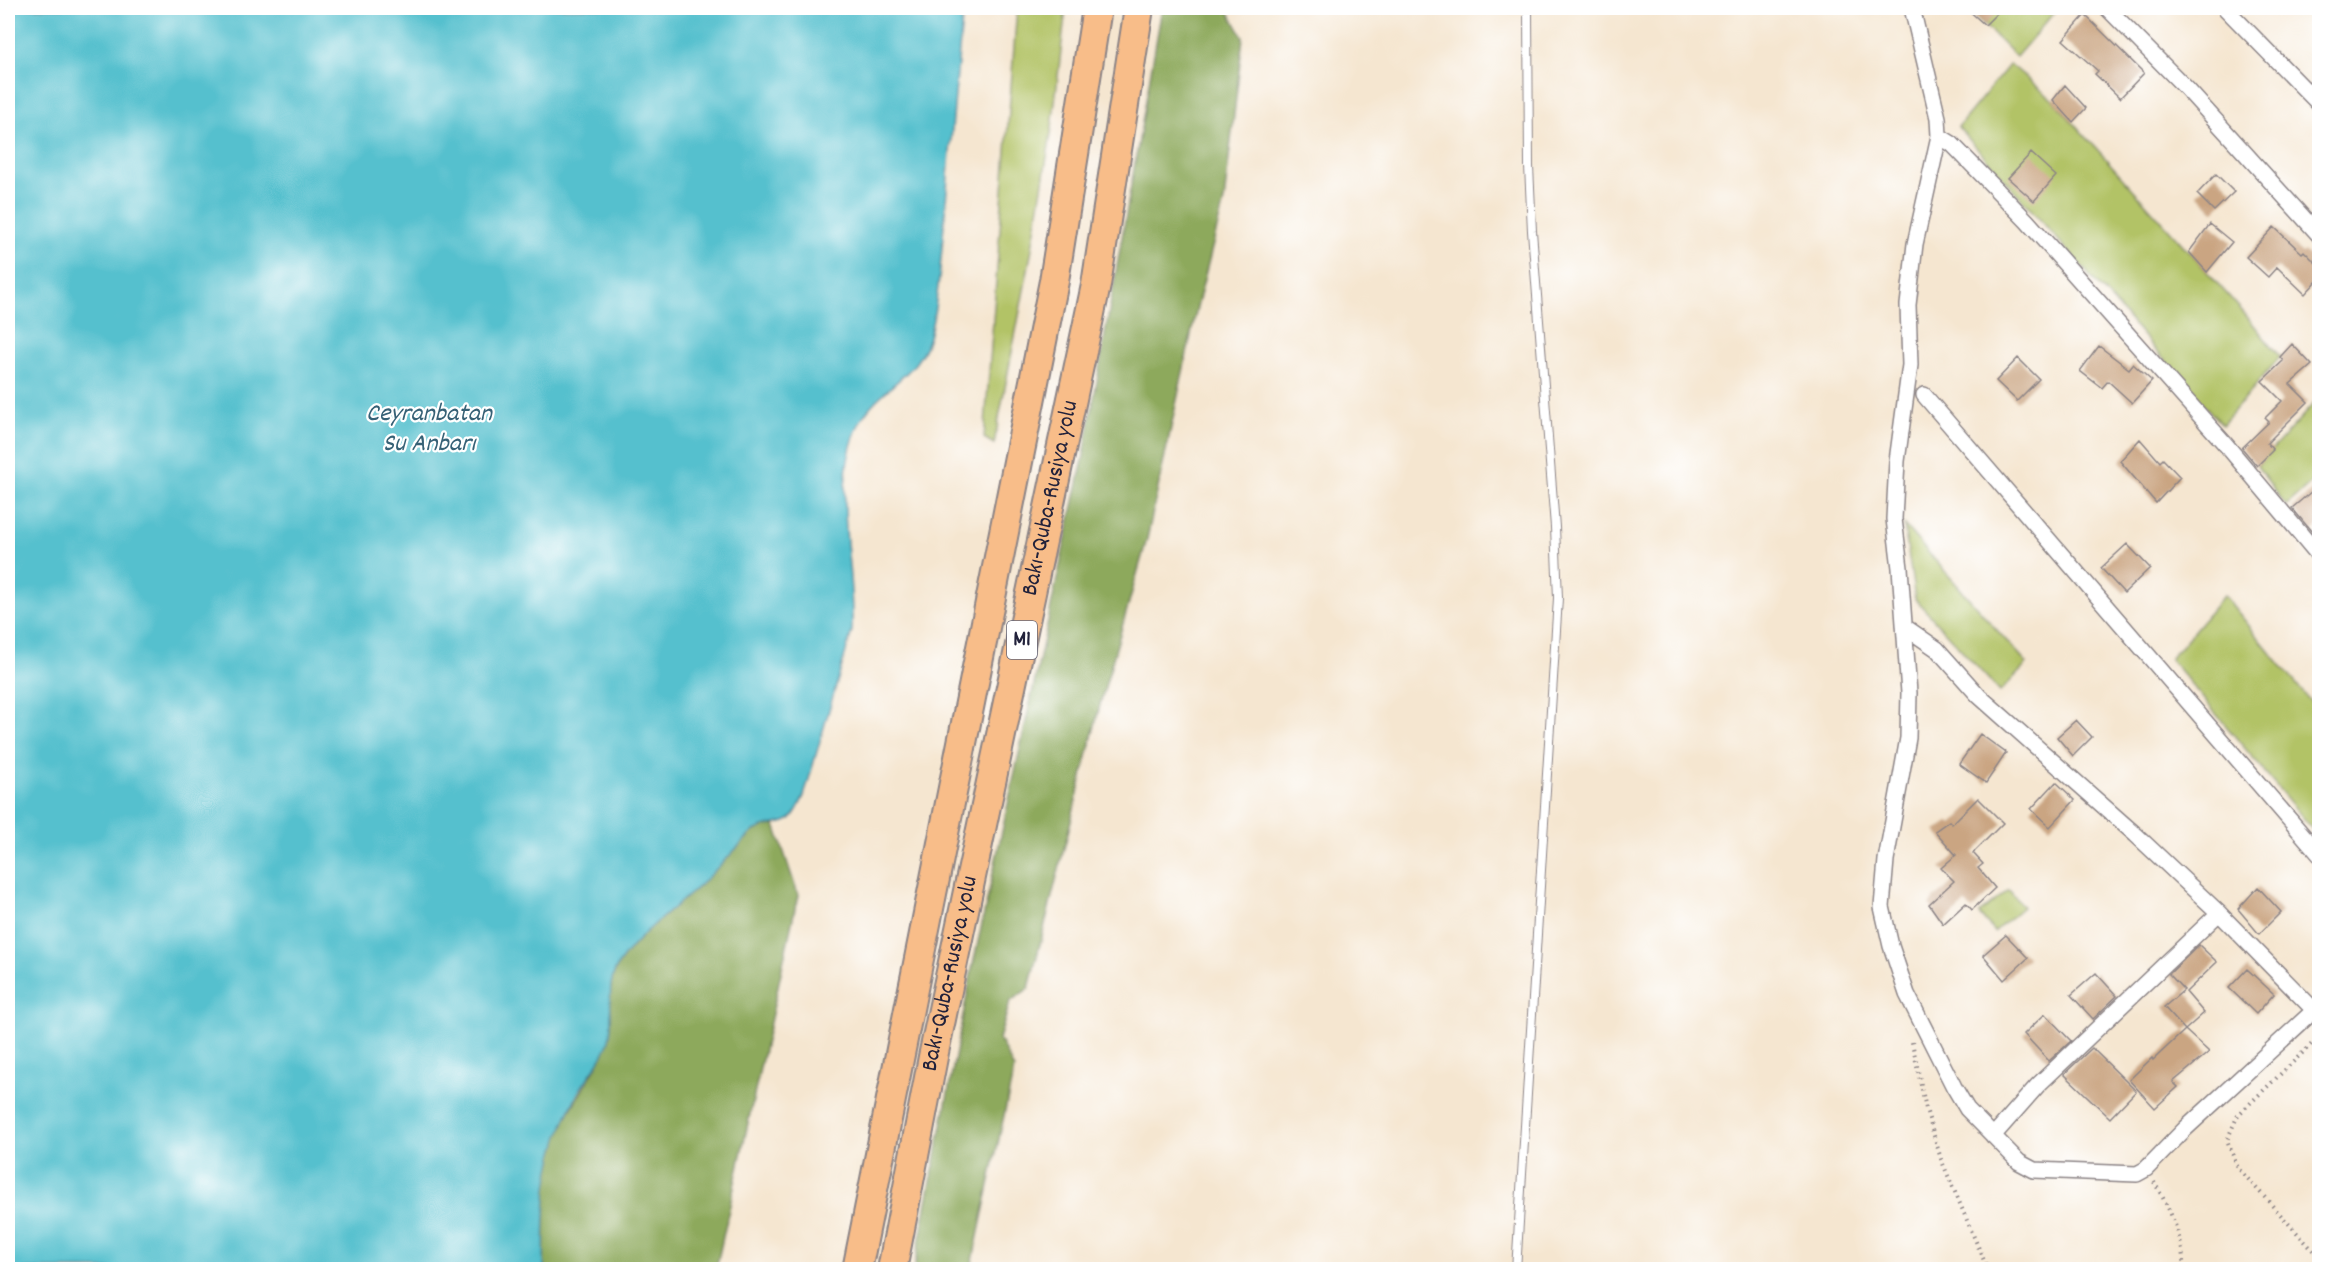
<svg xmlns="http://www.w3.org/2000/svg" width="2327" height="1277" viewBox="0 0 2327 1277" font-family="Dekko,sans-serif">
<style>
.green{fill:#b2c366;stroke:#6a7250;stroke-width:1.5}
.forest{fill:#8da95b;stroke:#58664b;stroke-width:1.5}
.water{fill:#54c0ce;stroke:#3b7184;stroke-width:1.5}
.building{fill:#caa582}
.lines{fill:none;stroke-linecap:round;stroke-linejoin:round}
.lane-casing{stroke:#8c8486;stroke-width:10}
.street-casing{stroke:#8c8486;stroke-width:18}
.highway-casing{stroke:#8c8486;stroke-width:32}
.path{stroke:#8c8486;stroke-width:4;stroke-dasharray:1.5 4.5;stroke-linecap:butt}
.lane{stroke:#fff;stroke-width:8}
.street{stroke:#fff;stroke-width:15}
.highway{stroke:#f8bd89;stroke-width:28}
.labels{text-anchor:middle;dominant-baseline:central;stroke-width:4.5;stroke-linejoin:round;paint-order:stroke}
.shield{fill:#fff;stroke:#646476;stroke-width:1.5}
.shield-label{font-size:22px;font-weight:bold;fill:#22223b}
.street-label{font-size:24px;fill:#22223b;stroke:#fff}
.water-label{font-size:26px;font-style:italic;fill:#366176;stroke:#fff}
</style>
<rect width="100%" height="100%" fill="#fff"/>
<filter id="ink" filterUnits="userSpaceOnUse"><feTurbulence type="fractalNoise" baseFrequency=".0167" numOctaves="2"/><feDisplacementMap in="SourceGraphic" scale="12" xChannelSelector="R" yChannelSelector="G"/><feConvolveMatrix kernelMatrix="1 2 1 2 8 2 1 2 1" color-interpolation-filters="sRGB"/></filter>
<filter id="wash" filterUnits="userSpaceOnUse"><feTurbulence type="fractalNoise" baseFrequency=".008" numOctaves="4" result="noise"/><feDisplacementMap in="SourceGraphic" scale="24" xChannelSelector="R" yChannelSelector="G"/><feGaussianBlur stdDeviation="1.35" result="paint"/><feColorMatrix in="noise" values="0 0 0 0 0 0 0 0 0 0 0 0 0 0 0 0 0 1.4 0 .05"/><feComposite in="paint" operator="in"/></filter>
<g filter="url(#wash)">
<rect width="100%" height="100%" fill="#f5e6d0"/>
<path class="green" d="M 1017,8 L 1066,8 L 1052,127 L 1031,254 L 994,444 L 984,438 Z
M 1980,8 L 2058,8 L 2016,57 L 1974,15 Z
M 2010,64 L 2053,100 L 2244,313 L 2280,357 L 2222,425 L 1958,127 Z
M 2316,401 L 2320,405 L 2319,476 L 2286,506 L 2257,466 Z
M 1904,525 L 2027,664 L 2000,692 L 1915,599 Z
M 2224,595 L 2319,712 L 2320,827 L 2315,832 L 2170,659 Z
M 2009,890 L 2023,907 L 1994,932 L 1979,914 Z"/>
<path class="forest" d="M 1162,8 L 1227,9 L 1243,37 L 1224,201 L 1197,307 L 1147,539 L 1101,701 L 1029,988 L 1010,1002 L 999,1039 L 1014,1069 L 971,1269 L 914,1269 L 972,969 L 1084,455 Z
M 775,825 L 798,895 L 716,1269 L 544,1270 C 545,1223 542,1174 560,1130 C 574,1098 599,1070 609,1037 C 616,1013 601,987 620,962 C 641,932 672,910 699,886 C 718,868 735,849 754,831 L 763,826 Z"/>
<path class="water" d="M 8,8 L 963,8 C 957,72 951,137 946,202 C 942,244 940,287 931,329 C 922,378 878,385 859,424 C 830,487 855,565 852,631 L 804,796 C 787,835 784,816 754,831 C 735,849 718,868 699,886 C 672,910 641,932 620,962 C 601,987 618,1019 607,1046 C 600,1064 585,1079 576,1097 C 543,1160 545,1201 544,1269 L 8,1269 Z"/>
<g id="blocks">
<path class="building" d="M 1966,8 L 2002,8 L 1985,25 Z
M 2085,15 L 2144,73 L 2120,98 L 2095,74 L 2098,71 L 2063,40 Z
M 2065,85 L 2086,108 L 2073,122 L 2053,100 Z
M 2031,153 L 2056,176 L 2034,201 L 2008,178 Z
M 2216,174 L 2234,192 L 2214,211 L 2197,194 Z
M 2210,224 L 2232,242 L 2207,272 L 2189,252 Z
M 2274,227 L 2302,253 L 2304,251 L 2319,266 L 2319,279 L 2305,294 L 2277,267 L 2268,277 L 2246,257 Z
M 2292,344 L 2312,365 L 2290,384 L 2308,402 L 2267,443 L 2273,450 L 2257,466 L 2242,448 L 2269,422 L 2265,418 L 2282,401 L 2262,381 L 2283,361 L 2280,357 Z
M 2099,346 L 2129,369 L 2133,364 L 2152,381 L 2132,403 L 2108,381 L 2102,388 L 2080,371 Z
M 2018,358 L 2039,379 L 2017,401 L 1996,381 Z
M 2140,439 L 2160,462 L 2163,459 L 2180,477 L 2156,503 L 2120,461 Z
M 2319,485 L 2319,525 L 2312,532 L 2292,508 Z
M 2127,544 L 2150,568 L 2124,593 L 2101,568 Z
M 2076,720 L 2092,737 L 2073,756 L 2057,737 Z
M 1980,734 L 2006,753 L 1986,783 L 1959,764 Z
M 2056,782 L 2075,800 L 2050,827 L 2031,809 Z
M 1978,798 L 2003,823 L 1973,853 L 1983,864 L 1978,868 L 1995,888 L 1972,910 L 1966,903 L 1943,924 L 1929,904 L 1954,881 L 1941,868 L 1956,855 L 1935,831 L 1949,821 L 1952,824 Z
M 2258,887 L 2281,912 L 2259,934 L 2238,909 Z
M 2006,935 L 2028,958 L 2004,980 L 1983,955 Z
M 2199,945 L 2217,962 L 2186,992 L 2204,1013 L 2185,1030 L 2164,1007 L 2184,990 L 2169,974 Z
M 2247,969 L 2274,994 L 2256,1014 L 2229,988 Z
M 2096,973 L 2117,996 L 2093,1019 L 2071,995 Z
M 2045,1014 L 2071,1041 L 2049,1061 L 2024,1034 Z
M 2185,1030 L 2209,1052 L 2173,1082 L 2178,1087 L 2155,1108 L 2129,1080 L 2152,1058 L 2153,1060 Z
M 2092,1048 L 2136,1091 L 2110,1118 L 2064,1074 Z"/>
</g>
</g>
<g filter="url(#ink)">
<use href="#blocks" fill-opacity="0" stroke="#8c8486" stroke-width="1.5"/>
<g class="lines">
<g class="lane-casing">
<path id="lane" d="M 1516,1270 L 1558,598 L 1555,527 L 1532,231 L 1529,166 L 1528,8"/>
</g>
<g class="street-casing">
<path id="street" d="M 1912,8 L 1938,118 L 1939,136 L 1915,244 L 1908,305 L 1910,365 L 1897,461 L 1894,519 L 1900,568 L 1909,693 L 1908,738 L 1886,860 L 1882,907 L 1891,946 L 1907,994 L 1954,1087 L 1967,1109 L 2019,1162 L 2034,1170 L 2137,1174 L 2146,1169 L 2185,1129 L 2320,1005
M 2107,8 L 2187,89 L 2320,236
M 2225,8 L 2320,105
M 1939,136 L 1952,144 L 2027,221 L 2227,446 L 2320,557
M 1924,395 L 2320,855
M 1905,627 L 1937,649 L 1979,696 L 2136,835 L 2219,913 L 2314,1010
M 1993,1136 L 2038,1085 L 2219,913"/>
</g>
<g class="highway-casing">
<g id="highway">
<path d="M 857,1270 L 1054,281 L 1097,8"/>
<path id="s1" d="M 892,1270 L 933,1057 L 1096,285 L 1139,8"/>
</g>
</g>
<path class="path" d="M 2320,1036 L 2238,1115 L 2227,1140 L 2238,1168 L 2320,1258
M 1912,1042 L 1926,1109 L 1941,1159 L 1988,1270
M 2154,1182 C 2169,1207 2185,1240 2183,1270"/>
<use href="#lane" class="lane"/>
<use href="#street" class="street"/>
<use href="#highway" class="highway"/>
</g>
</g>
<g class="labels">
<rect class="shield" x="1007" y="621" width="30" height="38" rx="4.5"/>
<g class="shield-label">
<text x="1022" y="640">M1</text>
</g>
<g class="street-label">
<text stroke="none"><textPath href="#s1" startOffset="788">Bakı-Quba-Rusiya yolu</textPath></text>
<text stroke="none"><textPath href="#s1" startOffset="302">Bakı-Quba-Rusiya yolu</textPath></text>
</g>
<g class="water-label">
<text x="429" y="414">Ceyranbatan<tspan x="429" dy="30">Su Anbarı</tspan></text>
</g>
</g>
<rect width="2327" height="1277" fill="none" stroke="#fff" stroke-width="30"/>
</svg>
